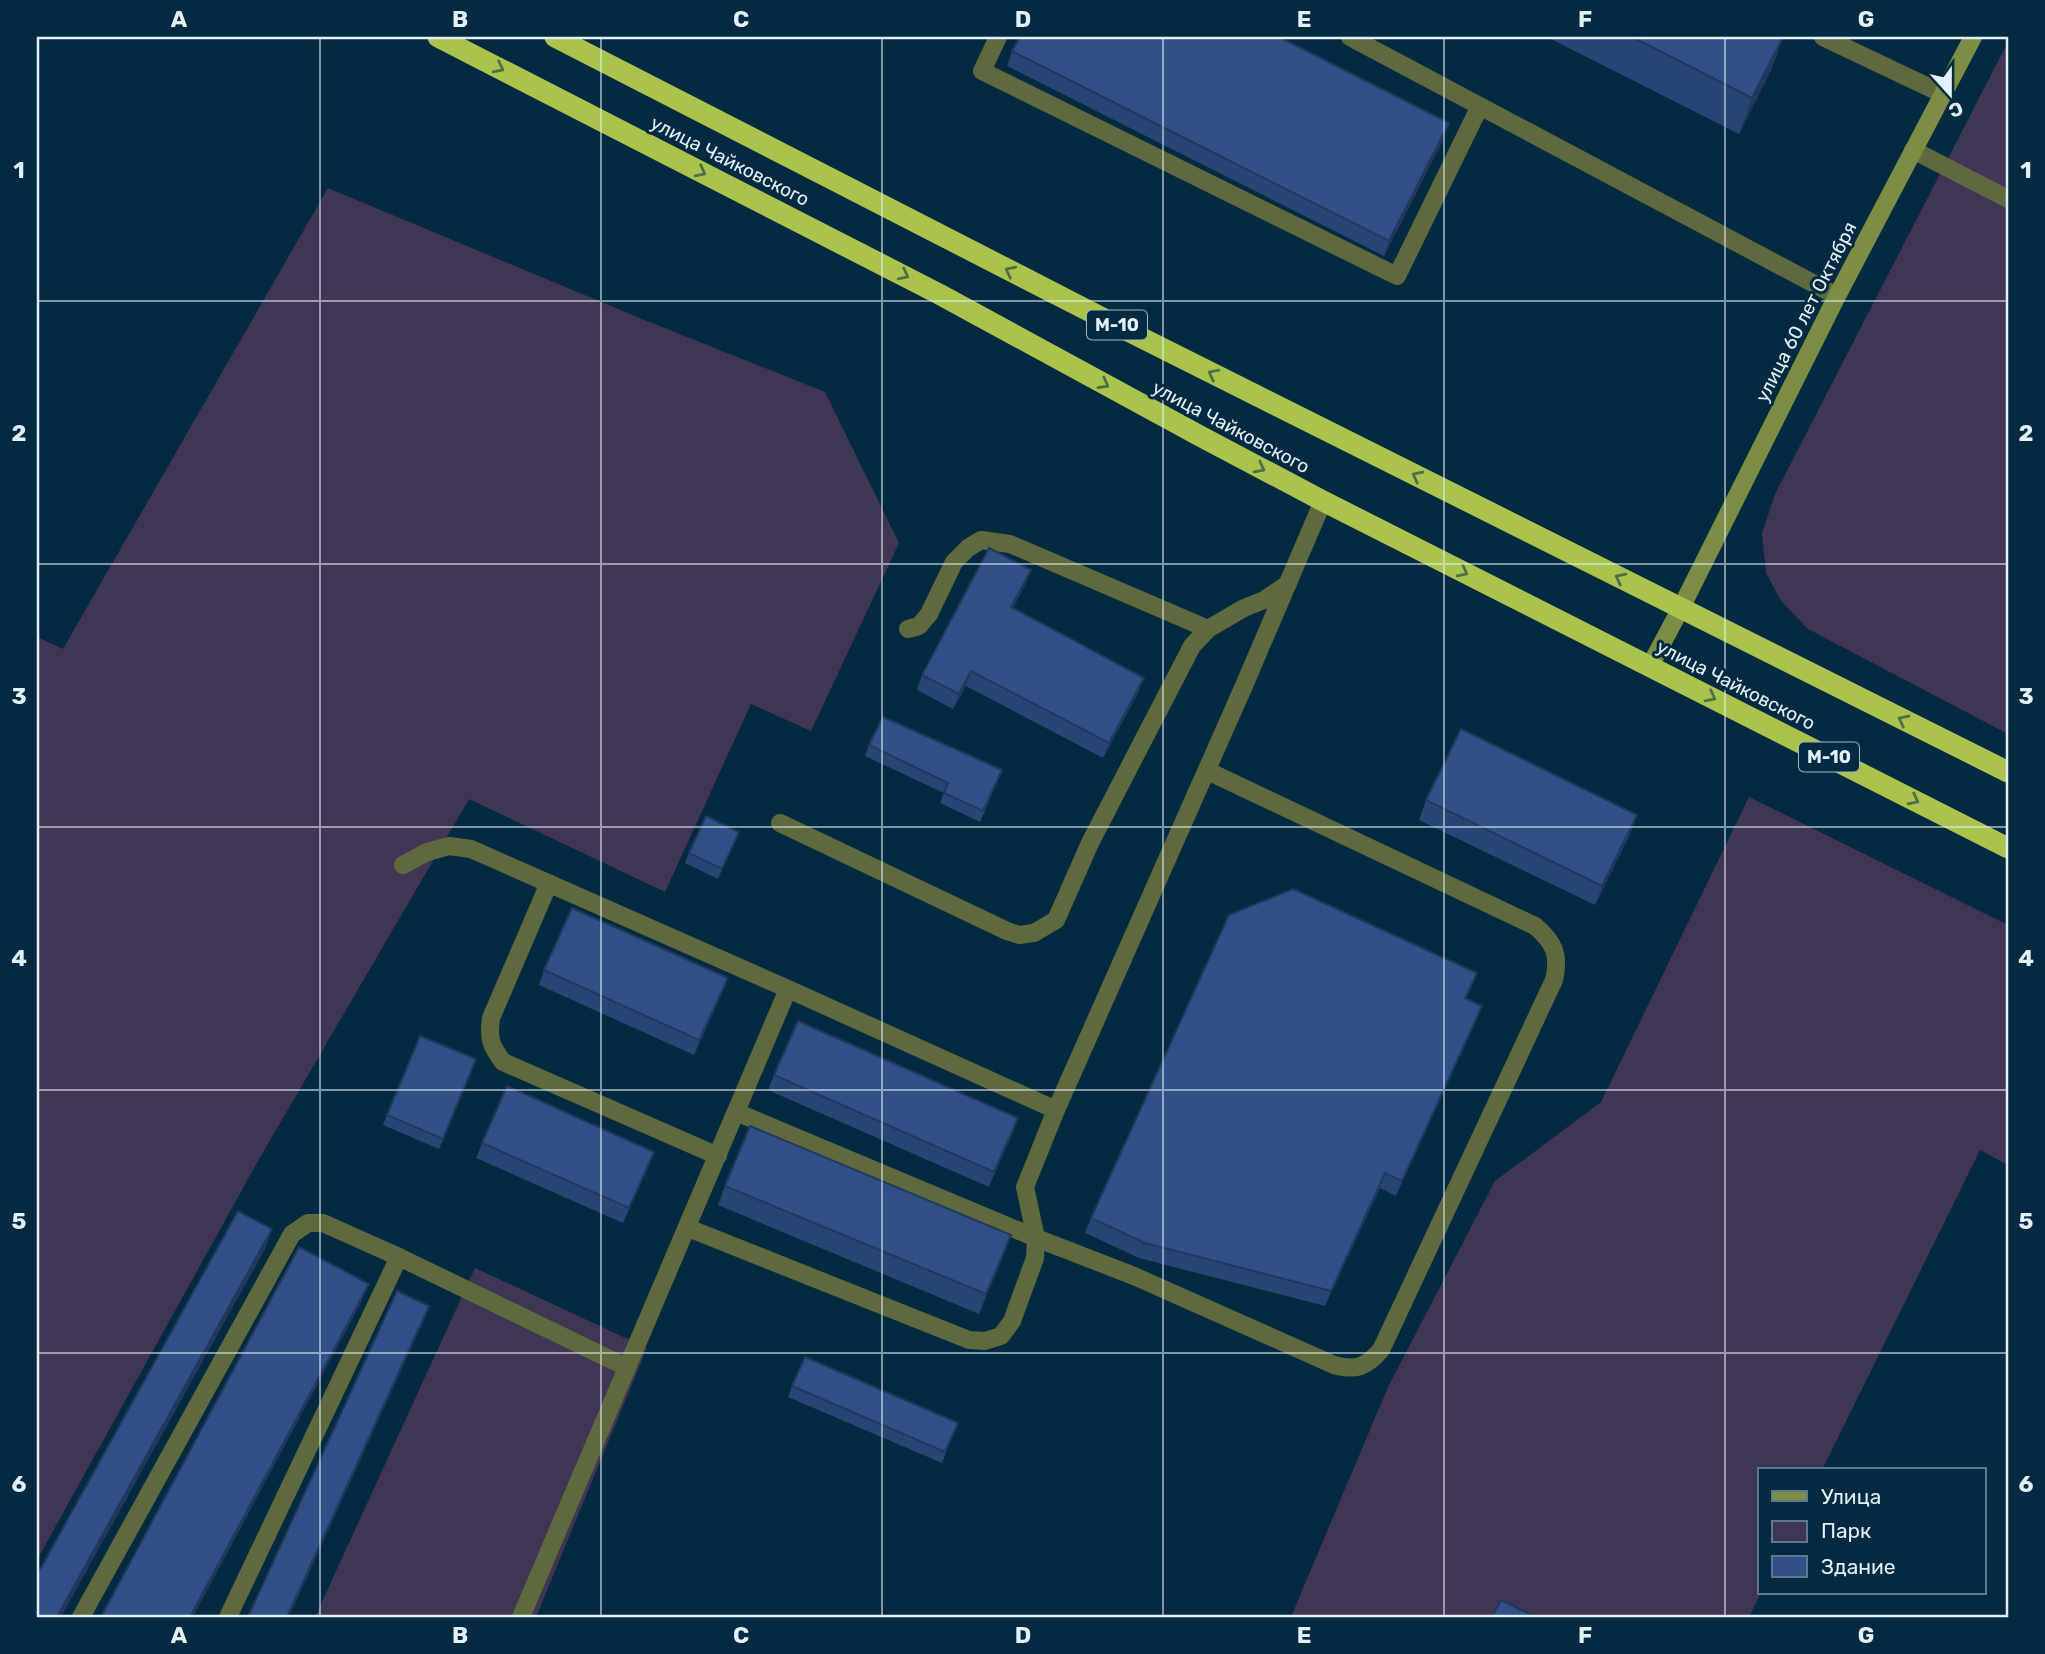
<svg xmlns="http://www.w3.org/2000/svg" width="2045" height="1654" viewBox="0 0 2045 1654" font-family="Rubik,sans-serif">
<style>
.green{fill:#403554}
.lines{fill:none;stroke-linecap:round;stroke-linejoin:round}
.lane{stroke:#5e693d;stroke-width:18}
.street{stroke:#5e693d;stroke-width:18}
.secondary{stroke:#7c8d45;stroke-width:18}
.highway{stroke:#a9c34d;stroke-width:21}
.wall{fill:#294574}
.shaded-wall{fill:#22385e}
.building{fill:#305087;stroke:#22385e;stroke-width:2}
.oneway{stroke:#4e6f46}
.grid{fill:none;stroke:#e2f0fa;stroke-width:2;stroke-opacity:0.55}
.labels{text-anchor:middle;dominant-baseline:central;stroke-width:6;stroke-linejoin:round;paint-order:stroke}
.shield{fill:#042a41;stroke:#9fb5c2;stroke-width:2}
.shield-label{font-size:18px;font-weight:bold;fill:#e2f0fa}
.street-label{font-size:19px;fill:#e2f0fa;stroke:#042a41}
.neatline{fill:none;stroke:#e2f0fa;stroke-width:2.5}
.grid-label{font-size:23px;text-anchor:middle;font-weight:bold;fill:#e2f0fa}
</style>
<rect width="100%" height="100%" fill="#042a41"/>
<path class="green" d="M 2008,42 L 2008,734 L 1808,629 L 1782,602 L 1766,573 L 1762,533 L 1775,494 Z
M 328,188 L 647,321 L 825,392 L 899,543 L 811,731 L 751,704 L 665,892 L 469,799 L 258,1161 L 37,1560 L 37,637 L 63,649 Z
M 1749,797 L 2008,925 L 2008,1165 L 1980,1150 L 1822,1470 L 1760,1470 L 1760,1593 L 1761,1593 L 1749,1617 L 1291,1617 L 1388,1387 L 1495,1181 L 1601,1102 Z
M 475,1268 L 647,1348 L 536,1617 L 315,1617 Z"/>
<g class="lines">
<path class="lane" d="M 998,37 L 982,71 L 1397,276 L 1480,106
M 1350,37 L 1837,296
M 1823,37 L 1943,94
M 908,629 L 919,626 L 929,614 L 954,562 L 968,548 L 981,540 L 1010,544 L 1208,629
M 780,823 L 1007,931 L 1019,935 L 1034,933 L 1056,920 L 1090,843 L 1192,646 L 1208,629 L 1244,608 L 1264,600 L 1288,584
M 403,865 L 427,852 L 449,846 L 471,849 L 788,989 L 1056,1110
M 549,883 L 491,1018 C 488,1039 491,1046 503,1062 L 718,1156
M 736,1112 L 1036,1238 L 1134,1276 L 1334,1365 C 1356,1371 1366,1367 1381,1350 L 1554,980 C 1560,955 1554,942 1535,926 L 1214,774
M 688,1228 L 969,1340 L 985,1341 L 1001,1336 L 1012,1321 L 1035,1258 L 1036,1238 L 1025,1187 L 1056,1110 L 1243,688 L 1323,501
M 81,1617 L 292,1234 L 308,1223 L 323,1223 L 399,1257 L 626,1367
M 228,1617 L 399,1257
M 521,1617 C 609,1407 700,1199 788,989"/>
<path class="street" d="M 1913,150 L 2008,199"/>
<path class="secondary" d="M 1650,666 L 1681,608 L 1837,296 L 1973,37"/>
<path class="highway" d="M 438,37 L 939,294 L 1200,436 L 1323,501 L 2008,848
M 555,37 L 1120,327 L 2008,772"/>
</g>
<path class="wall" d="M 1547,37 L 1783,37 L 1771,70 L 1739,134 Z
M 1012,51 L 1444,138 L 1384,256 L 1007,66 Z
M 1025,585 L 1013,608 L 1144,678 L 1138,693 L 1103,758 L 966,686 L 953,709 L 917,690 L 922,675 Z
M 869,745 L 998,780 L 980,822 L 940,803 L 944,793 L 865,756 Z
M 1426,800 L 1630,834 L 1595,905 L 1419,820 Z
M 739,832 L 718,879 L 685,863 L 689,853 Z
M 544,970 L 722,993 L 694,1055 L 539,985 Z
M 1471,988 L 1466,999 L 1482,1006 L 1476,1021 L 1396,1196 L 1380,1188 L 1325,1306 L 1139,1258 L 1085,1233 L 1091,1218 Z
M 472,1069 L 439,1149 L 383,1125 L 387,1115 Z
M 774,1075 L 1018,1118 L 989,1187 L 768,1090 Z
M 482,1143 L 648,1167 L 623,1223 L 476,1158 Z
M 725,1186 L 1011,1235 L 979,1314 L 718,1205 Z
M 792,1386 L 958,1423 L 942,1463 L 788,1397 Z"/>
<path class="shaded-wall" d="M 1783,37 L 1771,70 L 1739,134 L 1752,98 Z
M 1449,123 L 1444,138 L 1384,256 L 1389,241 Z
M 1031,570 L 1025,585 L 1005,622 L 1011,607 Z
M 971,671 L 966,686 L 953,709 L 959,694 Z
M 1144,678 L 1138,693 L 1103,758 L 1109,743 Z
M 1637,815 L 1630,834 L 1595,905 L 1602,886 Z
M 739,832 L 735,842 L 718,879 L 722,869 Z
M 728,978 L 722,993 L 694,1055 L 699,1040 Z
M 1482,1006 L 1476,1021 L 1396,1196 L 1402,1181 Z
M 1018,1118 L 1013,1133 L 989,1187 L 994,1172 Z
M 654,1152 L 648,1167 L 623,1223 L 629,1208 Z
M 1385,1173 L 1380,1188 L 1325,1306 L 1331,1291 Z
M 272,1229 L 265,1249 L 61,1617 L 57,1617 Z
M 1011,1235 L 1004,1254 L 979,1314 L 986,1294 Z
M 369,1284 L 361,1303 L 193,1617 L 190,1617 Z
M 429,1306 L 422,1325 L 289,1617 L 287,1617 Z"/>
<path class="building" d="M 1020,37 L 1279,37 L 1449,123 L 1389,241 L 1012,51 Z
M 1632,37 L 1783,37 L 1752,98 Z
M 989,548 L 1031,570 L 1011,607 L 1144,678 L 1109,743 L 971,671 L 959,694 L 922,675 Z
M 883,717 L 1002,770 L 983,811 L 944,793 L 948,783 L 869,745 Z
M 1461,729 L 1637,815 L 1602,886 L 1426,800 Z
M 706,816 L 739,832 L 722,869 L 689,853 Z
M 1293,889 L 1477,973 L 1465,998 L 1482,1006 L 1402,1181 L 1385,1173 L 1331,1291 L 1145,1243 L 1091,1218 L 1229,915 Z
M 572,908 L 728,978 L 699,1040 L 544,970 Z
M 798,1021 L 1018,1118 L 994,1172 L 774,1075 Z
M 420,1036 L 476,1059 L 443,1139 L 387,1115 Z
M 507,1086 L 654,1152 L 629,1208 L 482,1143 Z
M 750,1126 L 1011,1235 L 986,1294 L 725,1186 Z
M 238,1211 L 272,1229 L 57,1617 L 37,1617 L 37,1575 Z
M 299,1247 L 369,1284 L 190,1617 L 101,1617 Z
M 397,1291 L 429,1306 L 287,1617 L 248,1617 Z
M 805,1357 L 958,1423 L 945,1452 L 792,1386 Z
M 1501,1600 L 1536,1617 L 1492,1617 Z"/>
<defs><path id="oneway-chevron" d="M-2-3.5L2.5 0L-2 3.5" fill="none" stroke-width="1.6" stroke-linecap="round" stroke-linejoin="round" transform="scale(1.75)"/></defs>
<g class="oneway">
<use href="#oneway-chevron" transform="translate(499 68) rotate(27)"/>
<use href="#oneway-chevron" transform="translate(701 172) rotate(27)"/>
<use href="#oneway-chevron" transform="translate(1010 271) rotate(-153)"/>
<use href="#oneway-chevron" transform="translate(904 275) rotate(27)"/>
<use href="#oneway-chevron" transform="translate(1213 374) rotate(-153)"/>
<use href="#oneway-chevron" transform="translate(1104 384) rotate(29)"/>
<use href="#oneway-chevron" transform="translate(1260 468) rotate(28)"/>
<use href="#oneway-chevron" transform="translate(1417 476) rotate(-153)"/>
<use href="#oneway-chevron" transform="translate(1463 572) rotate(27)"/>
<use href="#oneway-chevron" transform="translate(1620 578) rotate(-153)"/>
<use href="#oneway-chevron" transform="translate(1711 697) rotate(27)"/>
<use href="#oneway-chevron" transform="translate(1903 720) rotate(-153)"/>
<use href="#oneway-chevron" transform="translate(1914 800) rotate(27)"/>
</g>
<path class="grid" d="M 320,37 L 320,1617M 601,37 L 601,1617M 882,37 L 882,1617M 1163,37 L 1163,1617M 1444,37 L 1444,1617M 1725,37 L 1725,1617M 37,301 L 2008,301M 37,564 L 2008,564M 37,827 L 2008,827M 37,1090 L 2008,1090M 37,1353 L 2008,1353"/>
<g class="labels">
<g class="shield">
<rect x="1087" y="310.5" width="60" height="29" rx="5"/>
<rect x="1799" y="742.5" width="60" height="29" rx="5"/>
</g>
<g class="shield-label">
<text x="1117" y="325">М-10</text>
<text x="1829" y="757">М-10</text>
</g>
<g class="street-label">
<text transform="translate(730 161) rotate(27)">улица Чайковского</text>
<text transform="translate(1806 312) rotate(-63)">улица 60 лет Октября</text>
<text transform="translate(1231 427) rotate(28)">улица Чайковского</text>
<text transform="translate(1736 685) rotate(27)">улица Чайковского</text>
</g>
</g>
<rect width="2045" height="1654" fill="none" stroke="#042a41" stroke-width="77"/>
<rect x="1758" y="1468" width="228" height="126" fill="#042a41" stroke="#5d798b" stroke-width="2"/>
<rect x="1772" y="1491" width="35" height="10" fill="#7c8d45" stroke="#5d798b" stroke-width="2"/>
<text x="1821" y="1504" font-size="21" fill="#e2f0fa">Улица</text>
<rect x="1772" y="1521" width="35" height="21" fill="#403554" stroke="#5d798b" stroke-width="2"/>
<text x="1821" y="1538" font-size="21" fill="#e2f0fa">Парк</text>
<rect x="1772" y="1556" width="35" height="21" fill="#305087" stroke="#5d798b" stroke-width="2"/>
<text x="1821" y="1574" font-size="21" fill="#e2f0fa">Здание</text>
<g transform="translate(1950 94) rotate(159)" stroke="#042a41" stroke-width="5" paint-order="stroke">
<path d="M0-5L12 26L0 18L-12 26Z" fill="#e2f0fa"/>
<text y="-10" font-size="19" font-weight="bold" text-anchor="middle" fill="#e2f0fa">С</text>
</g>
<rect x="38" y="38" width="1969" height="1578" class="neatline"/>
<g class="grid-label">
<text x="179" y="27">A</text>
<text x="460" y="27">B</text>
<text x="741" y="27">C</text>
<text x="1023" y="27">D</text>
<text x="1304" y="27">E</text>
<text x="1585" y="27">F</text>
<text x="1866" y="27">G</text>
<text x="19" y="178">1</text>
<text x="2026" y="178">1</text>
<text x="19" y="441">2</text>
<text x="2026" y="441">2</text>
<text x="19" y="704">3</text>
<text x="2026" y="704">3</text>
<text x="19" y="966">4</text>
<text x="2026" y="966">4</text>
<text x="19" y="1229">5</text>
<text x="2026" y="1229">5</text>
<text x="19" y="1492">6</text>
<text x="2026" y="1492">6</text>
<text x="179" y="1643">A</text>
<text x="460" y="1643">B</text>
<text x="741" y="1643">C</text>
<text x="1023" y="1643">D</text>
<text x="1304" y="1643">E</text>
<text x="1585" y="1643">F</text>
<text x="1866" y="1643">G</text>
</g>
</svg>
